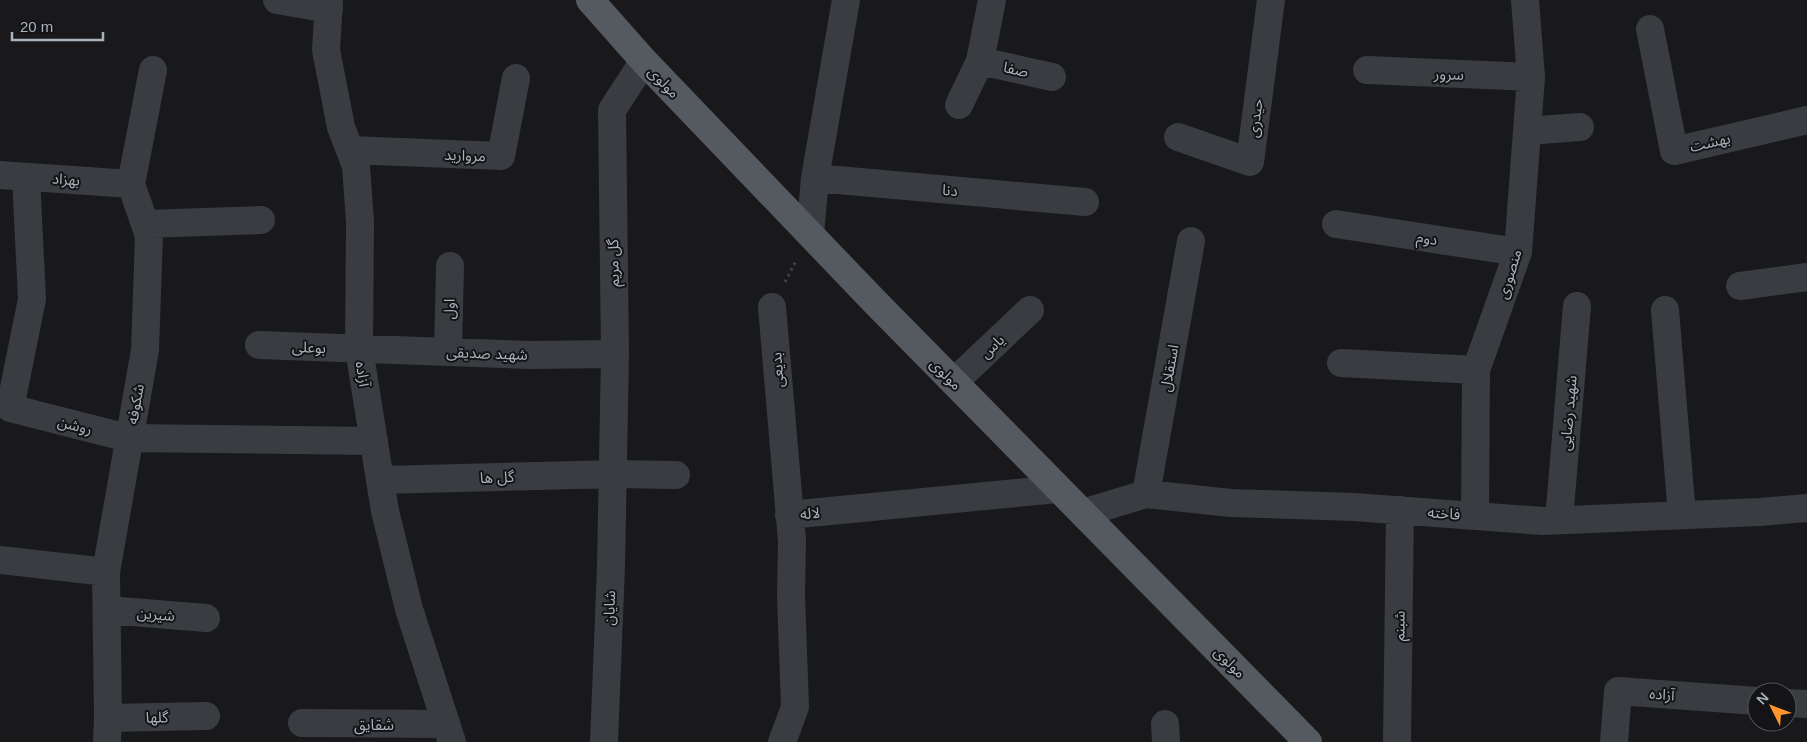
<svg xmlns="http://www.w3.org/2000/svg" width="1807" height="742" viewBox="0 0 1807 742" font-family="Helvetica,'Noto Sans Arabic',sans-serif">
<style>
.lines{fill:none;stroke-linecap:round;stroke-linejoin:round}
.path{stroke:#3f4348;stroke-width:3;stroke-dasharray:2.5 4;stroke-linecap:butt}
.minor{stroke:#393c41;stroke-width:28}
.major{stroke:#555960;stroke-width:28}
.labels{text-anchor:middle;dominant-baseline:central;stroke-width:4;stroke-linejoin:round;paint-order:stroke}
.street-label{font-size:15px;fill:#aab3bc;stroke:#141416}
</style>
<rect width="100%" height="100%" fill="#19191b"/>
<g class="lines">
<path class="path" d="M 785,282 L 796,261"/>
<path class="minor" d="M 277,0 L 329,9
M 329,0 L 326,50 L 341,127 L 356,166 L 360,222 L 359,349 L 380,480 L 385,511 L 409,609 L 452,742
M 992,0 L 980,61 L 1052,77
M 1650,29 L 1674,151 L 1807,120
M 1367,70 L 1531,77
M 959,105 L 980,61
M 1527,131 L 1580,127
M 1178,137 L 1250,162 L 1271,0
M 350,150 L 501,156 L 516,78
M 0,175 L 131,184
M 26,177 L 32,299 L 10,408 L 128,438 L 374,441
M 815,178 L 1085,202
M 145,224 L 261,220
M 1336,224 L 1518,252
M 810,234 L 815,178 L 846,0
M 1740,286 L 1807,277
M 772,307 L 792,541 L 791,596 L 795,707 L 782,742
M 1665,310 L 1682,515
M 259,345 L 529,355 L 615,354
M 448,352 L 450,266
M 1341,363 L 1476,370
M 954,382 L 1030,310
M 380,480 L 613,474 L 676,475
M 1146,494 L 1191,241
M 1083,513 L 1146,494 L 1231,503 L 1354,507 L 1543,521 L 1760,512 L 1807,508
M 789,515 L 1058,489
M 1475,515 L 1476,370 L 1518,252 L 1531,77 L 1525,0
M 1559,520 L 1577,306
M 0,560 L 106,572
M 107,610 L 206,618
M 1787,703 L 1807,704
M 108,718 L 206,716
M 302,723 L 446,724
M 1165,724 L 1166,742
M 107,742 L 108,718 L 106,572 L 145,350 L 149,236 L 131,184 L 153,70
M 604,742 L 611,566 L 615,354 L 612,110 L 644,61
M 1397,742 L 1400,510
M 1614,742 L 1618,691 L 1757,701"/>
<path class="major" d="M 590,0 L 644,61 L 874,301 L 1308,742"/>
</g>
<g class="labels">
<g class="street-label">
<text transform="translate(1016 69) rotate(12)">صفا</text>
<text transform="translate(1449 74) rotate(2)">سرور</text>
<text transform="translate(664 82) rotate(46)">مولوی</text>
<text transform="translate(1255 118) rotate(-83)">حیدری</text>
<text transform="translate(1710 142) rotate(-13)">بهشت</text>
<text transform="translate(465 155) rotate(2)">مروارید</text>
<text transform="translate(66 179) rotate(4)">بهزاد</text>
<text transform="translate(950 190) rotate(5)">دنا</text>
<text transform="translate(1427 238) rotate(9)">دوم</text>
<text transform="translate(613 263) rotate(-91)">گل مریم</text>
<text transform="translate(1509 274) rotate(-73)">منصوری</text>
<text transform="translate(449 309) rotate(-89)">اول</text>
<text transform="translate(992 346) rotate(-43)">یاس</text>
<text transform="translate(309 347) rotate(2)">بوعلی</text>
<text transform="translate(487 353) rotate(2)">شهید صدیقی</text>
<text transform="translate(1169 368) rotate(-80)">استقلال</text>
<text transform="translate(777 370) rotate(-94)">بدیعی</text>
<text transform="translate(363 374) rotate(81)">آزاده</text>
<text transform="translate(946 374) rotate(45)">مولوی</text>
<text transform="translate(135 404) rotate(-80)">شکوفه</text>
<text transform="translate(1568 413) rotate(-85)">شهید رضایی</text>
<text transform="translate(75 425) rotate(14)">روشن</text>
<text transform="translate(497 477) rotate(-2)">گل ها</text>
<text transform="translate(810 513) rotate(-5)">لاله</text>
<text transform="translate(1444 513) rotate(4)">فاخته</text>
<text transform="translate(609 608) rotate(-88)">شایان</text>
<text transform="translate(156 614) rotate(5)">شیرین</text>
<text transform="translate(1399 626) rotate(-89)">شبنم</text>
<text transform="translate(1230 662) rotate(45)">مولوی</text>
<text transform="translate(1662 694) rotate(4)">آزاده</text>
<text transform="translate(157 717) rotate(-1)">گلها</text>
<text x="374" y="724">شقایق</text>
</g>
</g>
<g transform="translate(1772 707) rotate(312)"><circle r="24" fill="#141416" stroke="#505458"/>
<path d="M0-4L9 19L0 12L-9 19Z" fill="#ff942d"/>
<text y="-8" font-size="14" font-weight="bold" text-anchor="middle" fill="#aab3bc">N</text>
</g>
<path d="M12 32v8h91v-8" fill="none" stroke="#aab3bc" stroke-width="2.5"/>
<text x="20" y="32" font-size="15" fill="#aab3bc" stroke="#141416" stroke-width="4" paint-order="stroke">20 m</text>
</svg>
